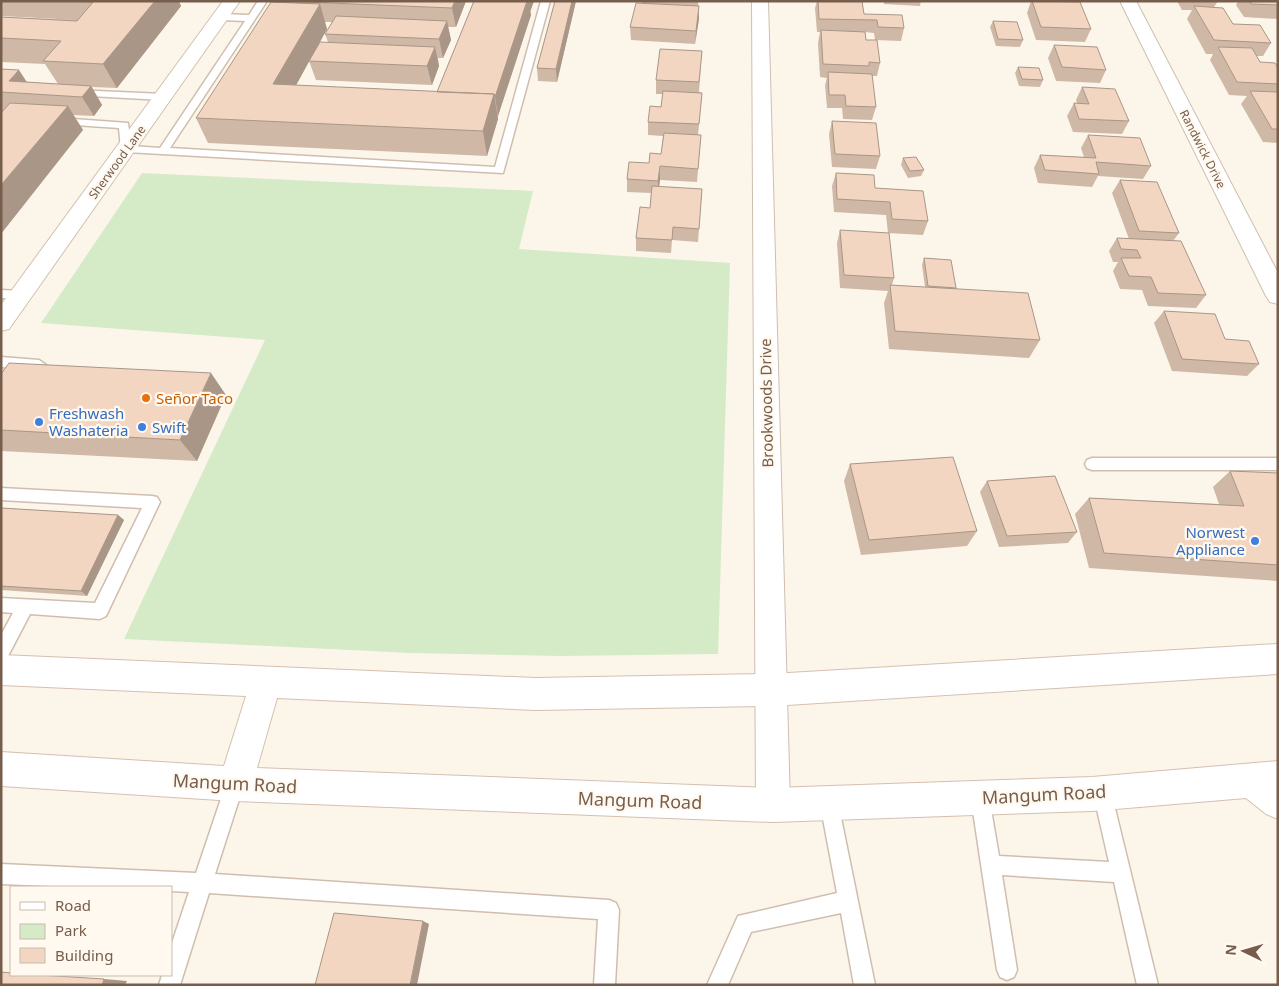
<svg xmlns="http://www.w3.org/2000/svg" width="1279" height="986" viewBox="0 0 1279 986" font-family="'Noto Sans',sans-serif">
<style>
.green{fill:#d5ebc7}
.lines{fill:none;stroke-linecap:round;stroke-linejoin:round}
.lane-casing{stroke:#cfbeae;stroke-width:3}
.street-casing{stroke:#cfbeae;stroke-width:2}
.secondary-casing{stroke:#d4c0ae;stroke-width:2}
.lane{fill:#fff;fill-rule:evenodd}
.street{fill:#fff;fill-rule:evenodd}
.secondary{fill:#fff;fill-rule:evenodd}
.wall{fill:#d0b8a6;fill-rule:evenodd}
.shaded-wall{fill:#a99687}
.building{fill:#f2d6c1;stroke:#a99687}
.food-dot{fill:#e8710a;stroke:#fff9f0;stroke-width:2}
.shop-dot{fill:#3f7fe0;stroke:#fff9f0;stroke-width:2}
.labels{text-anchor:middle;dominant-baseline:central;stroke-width:4.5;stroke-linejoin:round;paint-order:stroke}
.far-street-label{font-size:12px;fill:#775d4c;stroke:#fff9f0}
.food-label{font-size:15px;fill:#c56008;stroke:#fff9f0;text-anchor:start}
.street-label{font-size:15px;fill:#775d4c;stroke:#fff9f0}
.shop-label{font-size:15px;fill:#366cbe;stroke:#fff9f0;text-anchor:start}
.near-street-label{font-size:18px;fill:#775d4c;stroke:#fff9f0}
</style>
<rect width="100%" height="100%" fill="#fcf6ea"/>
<path class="green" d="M 142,173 L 533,191 L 519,249 L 730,263 L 718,654 L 561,656 L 411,653 L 124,639 L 265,340 L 41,323 Z"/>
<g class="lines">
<g class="lane-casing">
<path id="lane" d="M 258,1 L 267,1 L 170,148 L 495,167 L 541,1 L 550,1 L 503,173 L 126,152 L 121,149 L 119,128 L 60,124 L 55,121 L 60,118 L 128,123 L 131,146 L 160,148 L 245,21 L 221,20 L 216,17 L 221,14 L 249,15 Z
M 75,90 L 163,94 L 168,97 L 163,100 L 71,95 L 71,91 Z
M 1,290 L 21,291 L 27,295 L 21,299 L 1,298 Z
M 1,357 L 39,360 L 46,365 L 39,370 L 1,367 Z
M 1092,458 L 1278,458 L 1278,470 L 1092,470 L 1087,468 L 1085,464 L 1087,460 Z
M 1,488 L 152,496 L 157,497 L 160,502 L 106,616 L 100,619 L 30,614 L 7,658 L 1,660 L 1,635 L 13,613 L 1,612 L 1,598 L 95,603 L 142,508 L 1,500 Z
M 235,775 L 242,777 L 244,784 L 215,874 L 609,900 L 616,903 L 619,910 L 615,985 L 594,985 L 598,919 L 209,893 L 180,985 L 159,985 L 162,975 L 171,975 L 171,946 L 189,892 L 171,891 L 171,887 L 77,887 L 1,884 L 1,864 L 196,873 L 226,784 L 228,777 Z
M 1102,783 L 1109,785 L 1111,792 L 1158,985 L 1137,985 L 1114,882 L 1002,875 L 1017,970 L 1014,977 L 1007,980 L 1000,977 L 997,970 L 971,798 L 973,791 L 980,789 L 987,791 L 989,798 L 999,856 L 1109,862 L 1093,792 L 1095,785 Z
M 829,794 L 836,796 L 838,803 L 875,985 L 854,985 L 841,913 L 751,932 L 728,985 L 707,985 L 738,916 L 837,893 L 820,803 L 822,796 Z"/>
</g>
<g class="street-casing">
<path id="street" d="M 752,1 L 768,1 L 790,805 L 785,817 L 773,822 L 761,817 L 756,805 Z
M 1120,1 L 1136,1 L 1278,273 L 1278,304 L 1270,302 L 1266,296 Z"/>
</g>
<g class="secondary-casing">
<path id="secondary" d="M 223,1 L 240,1 L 9,329 L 1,331 L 1,305 Z
M 1278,644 L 1278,674 L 771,706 L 535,710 L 277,698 L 257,768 L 773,788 L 1092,777 L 1278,761 L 1278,819 L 1266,814 L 1246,798 L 1092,811 L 773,822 L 235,801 L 1,786 L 1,752 L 224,766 L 246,696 L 1,685 L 1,655 L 535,678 L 771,674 Z"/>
</g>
<use href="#lane" class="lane"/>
<use href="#street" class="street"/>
<use href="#secondary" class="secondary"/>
</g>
<path class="wall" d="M 1,1 L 188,1 L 187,2 L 179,2 L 181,6 L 117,88 L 92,87 L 102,105 L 94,116 L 73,115 L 83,130 L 1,111 L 1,69 L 27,82 L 58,84 L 45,64 L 1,62 L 1,17 L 77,20 L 1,16 Z
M 273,1 L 466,1 L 456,27 L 448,27 L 451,40 L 443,58 L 438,58 L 439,66 L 432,85 L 316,80 L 309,61 L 296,85 L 437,92 L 474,1 L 534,1 L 530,12 L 531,15 L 498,116 L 498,119 L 487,156 L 208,143 L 196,118 L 274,2 ZM 325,22 L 332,22 L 325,34 L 328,42 L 318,46 L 327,29 Z
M 555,1 L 576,1 L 557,82 L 538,81 L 537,68 Z
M 642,1 L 698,1 L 699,19 L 695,44 L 631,40 L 630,27 L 642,3 Z
M 817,1 L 862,1 L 864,14 L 904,28 L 901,41 L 875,40 L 874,33 L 865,32 L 866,40 L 880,63 L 877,76 L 872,76 L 876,107 L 872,120 L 843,119 L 842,108 L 827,108 L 825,85 L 827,78 L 820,77 L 818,43 L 820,32 L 817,32 L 815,8 Z
M 884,1 L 921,1 L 920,6 L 884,4 Z
M 1031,1 L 1073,1 L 1091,29 L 1085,42 L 1036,40 L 1027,13 Z
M 1177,1 L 1218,1 L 1214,7 L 1233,24 L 1271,43 L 1263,56 L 1256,56 L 1260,62 L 1278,68 L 1278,143 L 1263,142 L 1241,104 L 1247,96 L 1229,95 L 1210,60 L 1213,54 L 1206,54 L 1187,19 L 1192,10 L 1182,10 Z
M 1238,1 L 1278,1 L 1278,19 L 1244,17 L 1236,5 Z
M 993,21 L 1023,40 L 1020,47 L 996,46 L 990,27 Z
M 1054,45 L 1106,70 L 1100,83 L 1056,81 L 1048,58 Z
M 702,51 L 699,92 L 702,93 L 698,135 L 701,135 L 697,182 L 660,180 L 659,187 L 702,189 L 698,242 L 672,240 L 671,253 L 636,251 L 636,238 L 650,208 L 651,193 L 627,192 L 627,179 L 649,163 L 661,154 L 663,136 L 648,135 L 648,122 L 661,107 L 663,94 L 656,94 L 656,80 Z
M 1018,67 L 1043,80 L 1040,87 L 1019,86 L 1015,73 Z
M 1082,87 L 1129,121 L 1122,134 L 1073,132 L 1067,116 L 1074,103 L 1077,103 L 1076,100 Z
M 832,121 L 880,156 L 876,169 L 832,167 L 829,134 Z
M 1088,135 L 1151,166 L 1143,179 L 1098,176 L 1092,187 L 1038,183 L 1034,168 L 1040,155 L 1084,157 L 1081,148 Z
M 903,158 L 924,170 L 921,176 L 908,178 L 901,165 Z
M 836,173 L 875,188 L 928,221 L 923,235 L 888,233 L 886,215 L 834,212 L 832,186 Z
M 1120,180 L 1179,233 L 1173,241 L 1206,295 L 1196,308 L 1148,306 L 1142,290 L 1120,289 L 1113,271 L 1118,262 L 1113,262 L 1109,251 L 1117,238 L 1129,239 L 1112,193 Z
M 840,230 L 894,278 L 892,285 L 925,287 L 922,265 L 924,258 L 956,288 L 1040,340 L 1029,358 L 889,349 L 884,303 L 888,291 L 840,288 L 837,243 Z
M 1164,311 L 1225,339 L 1259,364 L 1247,376 L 1172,371 L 1154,323 Z
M 1,374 L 226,395 L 197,461 L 1,451 Z
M 850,464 L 977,531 L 967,546 L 861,555 L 844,481 Z
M 1230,471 L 1278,473 L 1278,581 L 1089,568 L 1075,514 L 1089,498 L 1219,504 L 1213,487 Z
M 987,481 L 1077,532 L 1068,543 L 999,547 L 980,492 Z
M 1,508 L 118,515 L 124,520 L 87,596 L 1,590 Z"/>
<path class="shaded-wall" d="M 155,1 L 179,1 L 181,6 L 117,88 L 103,64 Z
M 455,1 L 466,1 L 456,27 L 452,8 Z
M 527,1 L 529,1 L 531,15 L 498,116 L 495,97 Z
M 529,1 L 534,1 L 530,12 Z
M 572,1 L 576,1 L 557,82 L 556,69 Z
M 320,4 L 327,29 L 283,109 L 273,84 Z
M 699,6 L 699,19 L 695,44 L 696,31 Z
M 447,21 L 451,40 L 443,58 L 439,39 Z
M 435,47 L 439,66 L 432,85 L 427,66 Z
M 19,70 L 32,90 L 9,81 Z
M 91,86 L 102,105 L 94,116 L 82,97 Z
M 494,94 L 498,119 L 487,156 L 483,131 Z
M 68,106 L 83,130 L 1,234 L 1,185 Z
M 660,166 L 660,180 L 658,194 L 658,181 Z
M 211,373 L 226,395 L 197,461 L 180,440 Z
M 118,515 L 124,520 L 87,596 L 81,591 Z
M 423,921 L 429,924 L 417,985 L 410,985 Z
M 104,979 L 127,981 L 125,985 L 102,985 Z"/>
<path class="building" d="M 69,1 L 94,1 L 93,2 Z
M 94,1 L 155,1 L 103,64 L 43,61 L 61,41 L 1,38 L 1,17 L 77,21 Z
M 281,1 L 455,1 L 452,8 Z
M 474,1 L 527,1 L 495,97 L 494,94 L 437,92 Z
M 555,1 L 572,1 L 556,69 L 537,68 Z
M 818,1 L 862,1 L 864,14 L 902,15 L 904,28 L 878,27 L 877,20 L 819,19 Z
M 1032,1 L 1080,2 L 1091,29 L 1041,27 Z
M 1250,1 L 1278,1 L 1278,5 L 1251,4 Z
M 271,2 L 320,4 L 273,84 L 494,94 L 483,131 L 196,118 Z
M 636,3 L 699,6 L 696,31 L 630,27 Z
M 1194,6 L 1223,8 L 1233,24 L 1260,25 L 1271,43 L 1214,40 Z
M 336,16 L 447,21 L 439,39 L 325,34 Z
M 993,21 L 1017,22 L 1023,40 L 998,39 Z
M 821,30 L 865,32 L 866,40 L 877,40 L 880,63 L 869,62 L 869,66 L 823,64 Z
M 320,42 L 435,47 L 427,66 L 309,61 Z
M 1054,45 L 1097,47 L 1106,70 L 1062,67 Z
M 1218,47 L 1252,48 L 1260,62 L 1275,63 L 1278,68 L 1278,84 L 1237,82 Z
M 660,49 L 702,51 L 699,82 L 656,80 Z
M 1018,67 L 1039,68 L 1043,80 L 1022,79 Z
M 1,69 L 19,70 L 9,81 L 91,86 L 82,97 L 1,92 Z
M 828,72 L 872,74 L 876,107 L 846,106 L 845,95 L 829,95 Z
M 1082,87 L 1115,89 L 1129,121 L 1079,119 L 1074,103 L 1089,104 Z
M 663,91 L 702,93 L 699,124 L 648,122 L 650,106 L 661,107 Z
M 1250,91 L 1278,92 L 1278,129 L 1272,129 Z
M 10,103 L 68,106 L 1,185 L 1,113 Z
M 832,121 L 876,123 L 880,156 L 835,154 Z
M 664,133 L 701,135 L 698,169 L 660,166 L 658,181 L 627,179 L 629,162 L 649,163 L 650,153 L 661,154 Z
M 1088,135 L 1140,138 L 1151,166 L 1096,162 L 1099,174 L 1045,170 L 1040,155 L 1096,158 Z
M 916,157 L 924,170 L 910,171 L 903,158 Z
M 836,173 L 874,175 L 875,188 L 923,191 L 928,221 L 892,219 L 890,202 L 837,199 Z
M 1120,180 L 1157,182 L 1179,233 L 1139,231 Z
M 652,186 L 702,189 L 699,229 L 673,227 L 672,240 L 636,238 L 640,207 L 650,208 Z
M 840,230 L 889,233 L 894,278 L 844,275 Z
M 1117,238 L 1181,241 L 1206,295 L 1158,293 L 1151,277 L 1129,276 L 1121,258 L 1141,258 L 1137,250 L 1121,249 Z
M 924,258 L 951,260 L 956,288 L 928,286 Z
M 890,285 L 1028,293 L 1040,340 L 895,331 Z
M 1164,311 L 1215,314 L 1225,339 L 1249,341 L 1259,364 L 1182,359 Z
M 9,363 L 211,373 L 180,440 L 1,430 L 1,374 Z
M 953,457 L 977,531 L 869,540 L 850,464 Z
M 1230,471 L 1278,473 L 1278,565 L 1104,553 L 1089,498 L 1244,506 Z
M 1055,476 L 1077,532 L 1007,536 L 987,481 Z
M 1,508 L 118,515 L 81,591 L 1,586 Z
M 334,913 L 423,921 L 410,985 L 315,985 Z
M 1,972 L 11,973 L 11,975 L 40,975 L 104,979 L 102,985 L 1,985 Z"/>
<circle class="food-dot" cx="146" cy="398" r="5"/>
<g class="shop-dot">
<circle cx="39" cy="422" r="5"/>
<circle cx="142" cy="427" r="5"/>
<circle cx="1255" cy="541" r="5"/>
</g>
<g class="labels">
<g class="far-street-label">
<text transform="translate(1203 149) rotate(63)">Randwick Drive</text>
<text transform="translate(117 162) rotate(-54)">Sherwood Lane</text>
</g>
<g class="food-label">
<text x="156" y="398">Señor Taco</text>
</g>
<g class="street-label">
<text transform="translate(766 403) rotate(-91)">Brookwoods Drive</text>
</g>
<g class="shop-label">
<text x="49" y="413">Freshwash<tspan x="49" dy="17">Washateria</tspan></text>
<text x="152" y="427">Swift</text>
<text x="1245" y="532" text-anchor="end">Norwest<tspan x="1245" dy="17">Appliance</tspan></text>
</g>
<g class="near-street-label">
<text transform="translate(235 783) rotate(3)">Mangum Road</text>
<text transform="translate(1044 794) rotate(-3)">Mangum Road</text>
<text transform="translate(640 800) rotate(2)">Mangum Road</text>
</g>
</g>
<rect width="1279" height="986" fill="none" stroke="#775d4c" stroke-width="5"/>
<rect x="10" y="886" width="162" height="90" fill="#fff9f0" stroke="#c9bbae"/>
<rect x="20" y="902" width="25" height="8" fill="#ffffff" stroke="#c9bbae"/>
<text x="55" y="911" font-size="15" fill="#775d4c">Road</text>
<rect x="20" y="924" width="25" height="15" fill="#d5ebc7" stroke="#c9bbae"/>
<text x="55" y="936" font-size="15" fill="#775d4c">Park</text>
<rect x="20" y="948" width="25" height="15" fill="#f2d6c1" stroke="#c9bbae"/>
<text x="55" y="961" font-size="15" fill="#775d4c">Building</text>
<g transform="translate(1244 951) rotate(275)" stroke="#fff9f0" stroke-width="4" paint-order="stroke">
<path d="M0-4L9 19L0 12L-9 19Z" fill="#775d4c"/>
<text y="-8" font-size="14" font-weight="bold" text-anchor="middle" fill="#775d4c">N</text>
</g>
</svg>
